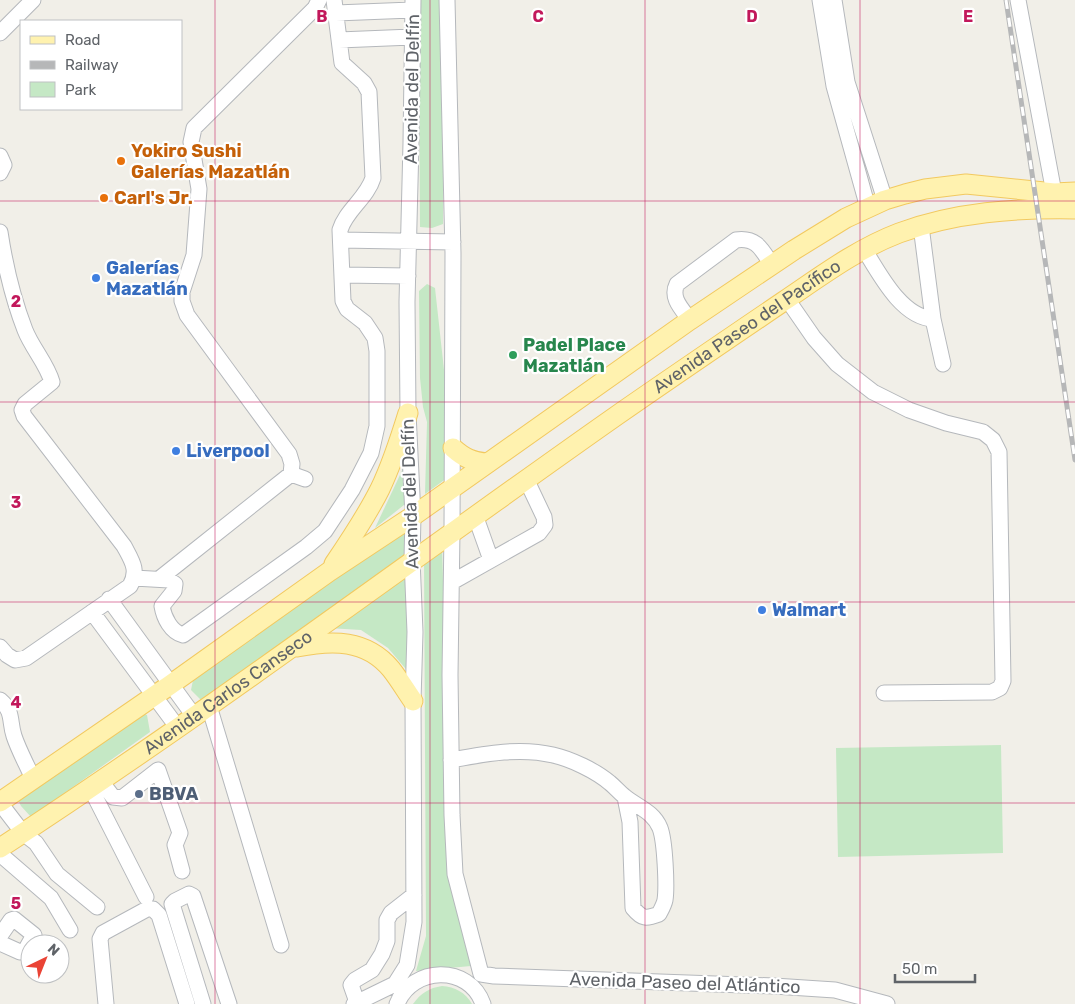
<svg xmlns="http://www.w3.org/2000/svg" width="1075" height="1004" viewBox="0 0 1075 1004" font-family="Rubik,sans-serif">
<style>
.green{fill:#c5e8c5}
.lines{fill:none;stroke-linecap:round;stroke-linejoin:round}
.minor-casing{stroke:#b5b8bc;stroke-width:17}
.major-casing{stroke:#f2c960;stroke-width:21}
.minor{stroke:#fff;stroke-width:15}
.major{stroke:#fff2af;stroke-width:19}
.rail-casing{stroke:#b6b7b8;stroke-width:5}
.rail{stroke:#fff;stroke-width:3;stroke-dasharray:9;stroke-linecap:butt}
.grid{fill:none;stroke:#c2185b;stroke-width:1;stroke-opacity:0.55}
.food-dot{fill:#e8710a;stroke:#fff;stroke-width:2}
.shop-dot{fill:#3f7fe0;stroke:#fff;stroke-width:2}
.leisure-dot{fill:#2e9e5b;stroke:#fff;stroke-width:2}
.service-dot{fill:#5c6f8a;stroke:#fff;stroke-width:2}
.labels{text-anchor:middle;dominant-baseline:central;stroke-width:4.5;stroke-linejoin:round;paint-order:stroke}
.street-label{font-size:18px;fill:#5f6368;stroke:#fff}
.food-label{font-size:18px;font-weight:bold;fill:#c56008;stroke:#fff;text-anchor:start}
.shop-label{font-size:18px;font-weight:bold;fill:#366cbe;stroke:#fff;text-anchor:start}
.leisure-label{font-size:18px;font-weight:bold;fill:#27864d;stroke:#fff;text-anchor:start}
.service-label{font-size:18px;font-weight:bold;fill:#4e5e75;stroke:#fff;text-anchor:start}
.grid-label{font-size:16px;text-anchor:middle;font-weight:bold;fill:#c2185b;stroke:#fff;stroke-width:4.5;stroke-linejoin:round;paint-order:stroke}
</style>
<rect width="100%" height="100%" fill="#f1efe8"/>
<path class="green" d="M 419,0 L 443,0 L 443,224 L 432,228 L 420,227 Z
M 427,284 L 435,288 L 446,388 L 447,478 L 425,494 L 427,422 L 423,407 L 420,378 L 419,291 Z
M 407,460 L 409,501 L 375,528 Z
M 408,525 L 410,552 L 204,703 L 191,690 L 193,680 Z
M 442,545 L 448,755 L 472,959 L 471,966 L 416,971 L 426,936 L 424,558 Z
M 408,567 L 411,675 L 388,648 L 361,630 L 328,628 Z
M 136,711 L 147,715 L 150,732 L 31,817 L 21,806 L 15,794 Z
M 1001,745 L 1003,853 L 838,857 L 836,748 Z
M 442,986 C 455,987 465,992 472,1004 L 413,1004 C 421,993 429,988 442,986 Z"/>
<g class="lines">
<g class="minor-casing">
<path id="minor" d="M 447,0 L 453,253 L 452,531 L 450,675 L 452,815 L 455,874 L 481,974
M 820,0 L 834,86 L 868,208
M 834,0 L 847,82 L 885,200
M 1018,0 L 1054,193
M 336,13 L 412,10
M 0,33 L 33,0
M 339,40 L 412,37
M 0,156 L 4,165 L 0,173
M 921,226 L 933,319
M 0,232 C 5,265 13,299 25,330 C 32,348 47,364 52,382 L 25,404 L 22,410 L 24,416 L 124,546 C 132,561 139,570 130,586 L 26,658 L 15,660 L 7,655 L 0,647
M 341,240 L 453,242
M 864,249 C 879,273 901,317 933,319 L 943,364
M 342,275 L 408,276
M 787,299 L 814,338 L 837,364 L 873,392 L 909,410 L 946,423 L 983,432 L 993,440 L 999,452 L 1003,681 L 1000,688 L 992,692 L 884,693
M 690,320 C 682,309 670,298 677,284 L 736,240 C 757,237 762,250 772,265
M 291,474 L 305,479
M 475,515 L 491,560
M 134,578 L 169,580 L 175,584 L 174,591 L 162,606 C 164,618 171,632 183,635 L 306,547 L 325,531 L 352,490 L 371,453 L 377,426 L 377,351 L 375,338 L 365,323 L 347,309 L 343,301 L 340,230 C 346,210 367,198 373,178 L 369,92 L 364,83 L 342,63 L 334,0
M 159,579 L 291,474 L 292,464 L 289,454 L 187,315 L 182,301 L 182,292 L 194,255 L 199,189 L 191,142 L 194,128 L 315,8 L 319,0
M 452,582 L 539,533 L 545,525 L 544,517 L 526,479
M 109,599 L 194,716
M 92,612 L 178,728
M 0,700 C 14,712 9,721 14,736 C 19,751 27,765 33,779
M 209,706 L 281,945
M 451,760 C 484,754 520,747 553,755 C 571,759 596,771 610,783 C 615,787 619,792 624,796 C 637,807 653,811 660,828 C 665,841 667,887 665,900 C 664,905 661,910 659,914 C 646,919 642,919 633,908 L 630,822 L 625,797
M 100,780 L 113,797 L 122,798 L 158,770 L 180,833 L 175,845 L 182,871
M 90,787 L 146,897
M 0,803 L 23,833 L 36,843 L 57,874 L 97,907
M 0,854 L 51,898 L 70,930
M 0,936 L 11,920 L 14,919 L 34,935 L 25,951 L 20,952 L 0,943
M 481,974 L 494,976 L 774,986 L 835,990 L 887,1004
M 395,984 L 407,965 L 414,922 L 413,701 L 415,632 L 412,559 L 413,516 L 408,413 L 407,302 L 411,143 L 413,0
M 357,1002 L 351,985 L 355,980 L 372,970 L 382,954 L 387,941 L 387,920 L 391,913 L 414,895
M 106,1004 L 100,939 L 103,933 L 147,909 L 153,909 L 159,915 L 187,1004
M 203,1004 L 172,904 L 175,901 L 189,894 L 193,896 L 229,1004
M 354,1004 L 395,984
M 397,1004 C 412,966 469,964 483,1004"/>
</g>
<g class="major-casing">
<g id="major">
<path d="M 453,448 C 464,458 473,462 487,463"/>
<path d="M 334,564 C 351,539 367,515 380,489 C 392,464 400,439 408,413"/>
<path d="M 297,647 C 332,640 366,639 391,669 C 399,679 406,691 413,701"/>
<path d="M 0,802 L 170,685 L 330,571 L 413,516 L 690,320 L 794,250 L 846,218 L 885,200 L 905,194 L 925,189 L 966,184 L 1054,193 L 1075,192"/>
<path id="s1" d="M 0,848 C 210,711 411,560 616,416 C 672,377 728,339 784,301 C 821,276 857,249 899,233 C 955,212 1016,208 1075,209"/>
</g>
</g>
<use href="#minor" class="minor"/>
<use href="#major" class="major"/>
<g class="rail-casing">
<path id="rail" d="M 1006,0 L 1075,460"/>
</g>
<use href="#rail" class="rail"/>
</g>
<path class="grid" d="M 215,0 L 215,1004M 430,0 L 430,1004M 645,0 L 645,1004M 860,0 L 860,1004M 0,201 L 1075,201M 0,402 L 1075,402M 0,602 L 1075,602M 0,803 L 1075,803"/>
<g class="food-dot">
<circle cx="121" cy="161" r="5"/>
<circle cx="104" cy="198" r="5"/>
</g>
<g class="shop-dot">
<circle cx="96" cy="278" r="5"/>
<circle cx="176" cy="451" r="5"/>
<circle cx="762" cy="610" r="5"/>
</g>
<circle class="leisure-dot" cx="513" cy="355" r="5"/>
<circle class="service-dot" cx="139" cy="794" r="5"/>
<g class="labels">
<g class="street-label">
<text transform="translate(412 89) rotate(-89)">Avenida del Delfín</text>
<text stroke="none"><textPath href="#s1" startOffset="911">Avenida Paseo del Pacífico</textPath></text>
<text transform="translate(410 494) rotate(-92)">Avenida del Delfín</text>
<text stroke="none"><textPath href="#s1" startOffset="276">Avenida Carlos Canseco</textPath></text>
<text transform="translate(685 983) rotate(2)">Avenida Paseo del Atlántico</text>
</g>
<g class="food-label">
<text x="131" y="151">Yokiro Sushi<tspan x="131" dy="21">Galerías Mazatlán</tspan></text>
<text x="114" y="198">Carl's Jr.</text>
</g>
<g class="shop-label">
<text x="106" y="268">Galerías<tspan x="106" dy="21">Mazatlán</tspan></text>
<text x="186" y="451">Liverpool</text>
<text x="772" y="610">Walmart</text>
</g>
<g class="leisure-label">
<text x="523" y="345">Padel Place<tspan x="523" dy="21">Mazatlán</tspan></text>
</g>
<g class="service-label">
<text x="149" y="794">BBVA</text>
</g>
</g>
<g class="grid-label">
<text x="322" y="22">B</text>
<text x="538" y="22">C</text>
<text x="752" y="22">D</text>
<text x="968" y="22">E</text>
<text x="16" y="307">2</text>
<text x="16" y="508">3</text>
<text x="16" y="708">4</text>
<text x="16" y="909">5</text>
</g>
<rect x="20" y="20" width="162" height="90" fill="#ffffff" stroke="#bfc1c3"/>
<rect x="30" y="36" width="25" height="8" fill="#fff2af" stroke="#bfc1c3"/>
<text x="65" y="45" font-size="15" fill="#5f6368">Road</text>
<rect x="30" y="61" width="25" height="8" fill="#b6b7b8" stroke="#bfc1c3"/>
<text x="65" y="70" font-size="15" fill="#5f6368">Railway</text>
<rect x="30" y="82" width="25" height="15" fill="#c5e8c5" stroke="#bfc1c3"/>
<text x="65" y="95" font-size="15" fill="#5f6368">Park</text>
<g transform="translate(45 959) rotate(43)"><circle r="24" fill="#ffffff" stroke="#bfc1c3"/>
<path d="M0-4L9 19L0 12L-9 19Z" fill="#ea4335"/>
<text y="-8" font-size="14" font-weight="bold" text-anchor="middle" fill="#5f6368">N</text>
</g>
<path d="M895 974v8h80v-8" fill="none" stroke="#5f6368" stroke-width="2.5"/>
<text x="902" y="974" font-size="15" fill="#5f6368" stroke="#ffffff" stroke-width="4" paint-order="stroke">50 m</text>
</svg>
